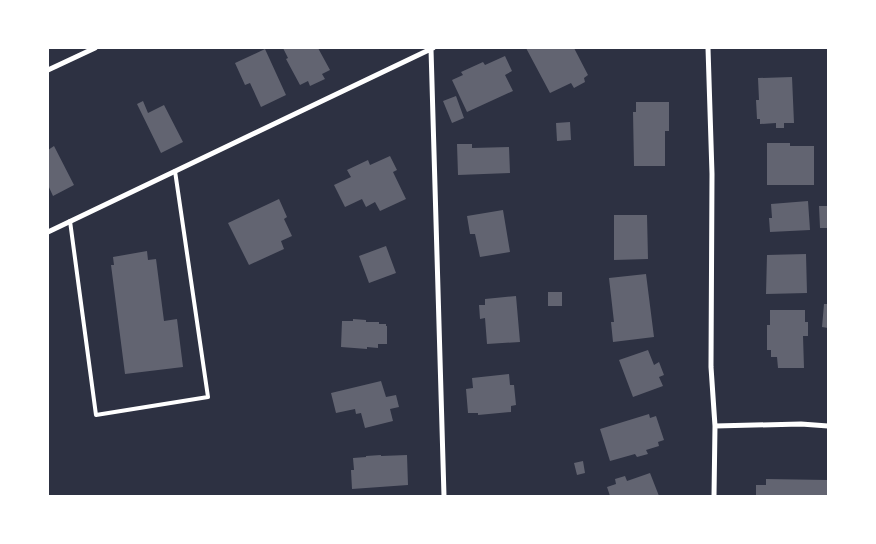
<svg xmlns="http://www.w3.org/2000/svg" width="876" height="544" viewBox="0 0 876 544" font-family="'PT Sans',sans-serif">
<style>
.building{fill:#626471}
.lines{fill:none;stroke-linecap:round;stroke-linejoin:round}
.service{stroke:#fff;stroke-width:4}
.minor{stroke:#fff;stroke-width:5}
</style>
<rect width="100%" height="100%" fill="#2d3142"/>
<path class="building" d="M 283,48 L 318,48 L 330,70 L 322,74 L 325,79 L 310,86 L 308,81 L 300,85 L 286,59 L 288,58 Z
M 526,48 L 574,48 L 588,75 L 584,78 L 585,82 L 574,88 L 571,83 L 550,93 Z
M 265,49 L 286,95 L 261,107 L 250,83 L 245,85 L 235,63 Z
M 505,56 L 512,71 L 505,75 L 513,91 L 467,112 L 452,80 L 463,75 L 461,72 L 483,62 L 485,65 Z
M 792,77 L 794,123 L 784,123 L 784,128 L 776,128 L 776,123 L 760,124 L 760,119 L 757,119 L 756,100 L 759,100 L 758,78 Z
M 456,96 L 464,118 L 452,123 L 443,101 Z
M 143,101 L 148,113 L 164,105 L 183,142 L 161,153 L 137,104 Z
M 636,102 L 669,102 L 669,131 L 665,131 L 665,166 L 634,166 L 633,112 L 636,112 Z
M 570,122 L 571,140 L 557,141 L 556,123 Z
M 767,143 L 790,143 L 790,146 L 814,146 L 814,185 L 767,185 Z
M 457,144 L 472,144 L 472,148 L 509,147 L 510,173 L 458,175 Z
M 54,146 L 74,185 L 53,196 L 48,185 L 48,150 Z
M 390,156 L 397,170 L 393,172 L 406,199 L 380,211 L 375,202 L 366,207 L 362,199 L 345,207 L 334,185 L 351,177 L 347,170 L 368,160 L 370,165 Z
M 279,199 L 287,217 L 284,219 L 292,236 L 281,241 L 284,249 L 249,265 L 228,223 Z
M 808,201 L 810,230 L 770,232 L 769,218 L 772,218 L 771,204 Z
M 819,206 L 828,206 L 828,228 L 820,228 Z
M 503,210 L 510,252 L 480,257 L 475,234 L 470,234 L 467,216 Z
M 614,215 L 647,215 L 648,259 L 614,260 Z
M 386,246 L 396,273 L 369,283 L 359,256 Z
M 147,251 L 148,260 L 156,259 L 164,321 L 177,319 L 183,367 L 125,374 L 111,265 L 114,265 L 113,257 Z
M 806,254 L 807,293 L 766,294 L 767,255 Z
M 646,274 L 654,337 L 613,342 L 611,322 L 614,322 L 609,278 Z
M 548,292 L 562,292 L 562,306 L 548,306 Z
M 516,296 L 520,342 L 487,344 L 485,318 L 480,319 L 479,305 L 485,305 L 485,299 Z
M 824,304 L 828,304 L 828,328 L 822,327 Z
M 770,310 L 805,310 L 805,322 L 808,322 L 808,336 L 803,336 L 804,368 L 778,368 L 777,357 L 771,357 L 771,350 L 767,350 L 767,325 L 770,325 Z
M 353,319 L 366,320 L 366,322 L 379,322 L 379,324 L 386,324 L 386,326 L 387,326 L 387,344 L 378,344 L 378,348 L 367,347 L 367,349 L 341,347 L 342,321 L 353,321 Z
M 648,350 L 654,365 L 659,362 L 664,375 L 659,377 L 663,386 L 633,397 L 619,360 Z
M 509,374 L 510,385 L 514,385 L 516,405 L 511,406 L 511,412 L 478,415 L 478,413 L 468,413 L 466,389 L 473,388 L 472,378 Z
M 381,381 L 386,397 L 396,395 L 399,407 L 390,409 L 393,421 L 365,428 L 361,413 L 356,414 L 355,409 L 336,413 L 331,393 Z
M 649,414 L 650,418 L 656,416 L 664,440 L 658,442 L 659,446 L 646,450 L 648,454 L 637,457 L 635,454 L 610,461 L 600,429 Z
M 381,455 L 381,456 L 407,455 L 408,485 L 352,489 L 351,470 L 354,470 L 353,458 L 366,457 L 366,456 Z
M 583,461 L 585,473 L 577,475 L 574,463 Z
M 650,473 L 659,496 L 610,496 L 607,487 L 616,484 L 615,479 L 625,476 L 627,481 Z
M 766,479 L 828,480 L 828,496 L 756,496 L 756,485 L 766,485 Z"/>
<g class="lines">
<path class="service" d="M 70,221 L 96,415 L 208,397 L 175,171"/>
<path class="minor" d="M 708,48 L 712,174 L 711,367 L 715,426 L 714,496
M 431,49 L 444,496
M 48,70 L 95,48
M 48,232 L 433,48
M 715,426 L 801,424 L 828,426"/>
</g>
<rect width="876" height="544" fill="none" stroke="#ffffff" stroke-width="98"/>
</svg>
